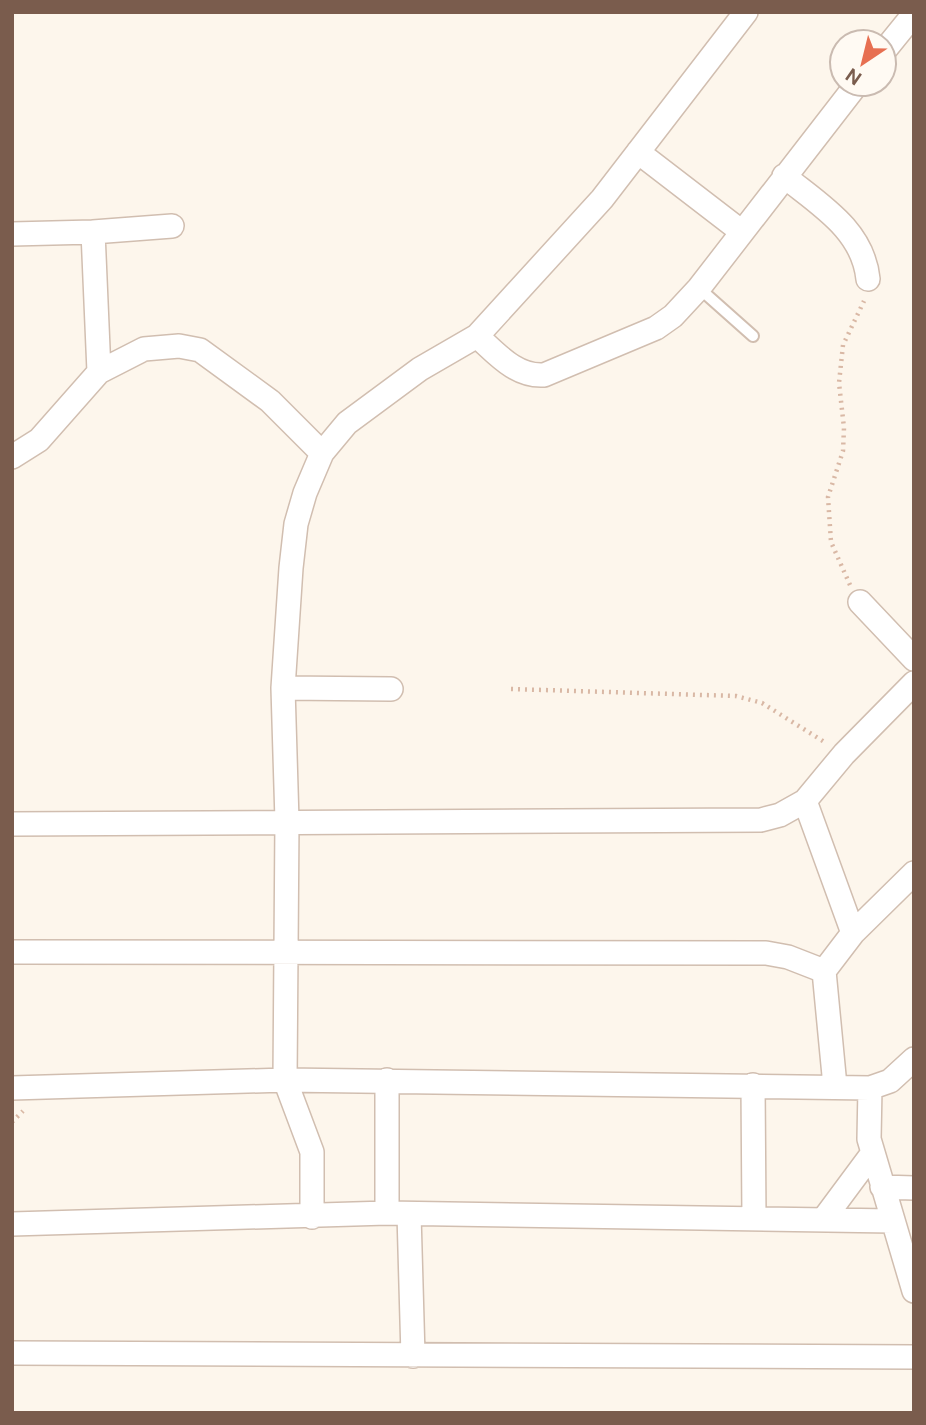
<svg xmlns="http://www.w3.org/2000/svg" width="926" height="1425" viewBox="0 0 926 1425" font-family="'DM Sans',sans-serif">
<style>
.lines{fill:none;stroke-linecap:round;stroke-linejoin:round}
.service-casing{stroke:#d1beb0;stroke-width:14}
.minor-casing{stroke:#d1beb0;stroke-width:26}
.path{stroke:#d9b8a5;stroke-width:4.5;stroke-dasharray:2 5;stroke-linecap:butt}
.service{stroke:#fff;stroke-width:10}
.minor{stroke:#fff;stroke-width:23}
</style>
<rect width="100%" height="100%" fill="#fdf6ec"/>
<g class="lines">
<g class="service-casing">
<path id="service" d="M 699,288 L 753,336"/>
</g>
<g class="minor-casing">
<path id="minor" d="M 884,51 L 914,14
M 638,152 L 742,232
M 784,176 C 820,205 863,230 868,279
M 93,232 L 172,226
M 12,234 L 93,232 L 99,372
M 477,336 C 497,354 516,377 544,375 L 656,328 L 673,316 L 699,288 L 857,84
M 12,457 L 39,440 L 99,372 L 144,349 L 179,346 L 200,350 L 270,401 L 322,453
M 860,602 L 914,659
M 283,688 L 391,689
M 805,801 L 853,933
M 12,824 L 761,820 L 780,815 L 805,801 L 844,754 L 914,683
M 12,952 L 766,953 L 788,957 L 824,971
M 914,1059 L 890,1081 L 870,1088 L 869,1139 L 914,1291
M 753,1085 L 754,1219
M 835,1086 L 824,971 L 853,933 L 914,873
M 12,1088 L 285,1080 L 870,1088
M 882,1187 L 914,1188
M 387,1213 L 387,1080
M 409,1214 L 413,1356
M 312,1217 L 312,1152 L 285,1080 L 287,821 L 283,688 L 291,568 L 296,524 L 305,493 L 322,453 L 347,423 L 420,369 L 477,336 L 602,199 L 746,12
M 823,1220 L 872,1154
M 12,1224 L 387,1213 L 892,1221
M 12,1353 L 914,1357"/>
</g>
<path class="path" d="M 850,585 L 831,542 L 828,497 L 843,451 L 844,428 L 839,383 L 843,345 L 864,301
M 511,689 L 736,696 L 762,703 L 826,743
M 12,1122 L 23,1111"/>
<use href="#service" class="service"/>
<use href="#minor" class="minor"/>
</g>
<rect width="926" height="1425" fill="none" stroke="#7a5c4d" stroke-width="28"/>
<g transform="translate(863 63) rotate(215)"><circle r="33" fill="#fffaf3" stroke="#cabbb1" stroke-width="2"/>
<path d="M0-5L12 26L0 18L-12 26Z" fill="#e76f51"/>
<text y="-10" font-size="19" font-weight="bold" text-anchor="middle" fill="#7a5c4d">N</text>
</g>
</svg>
